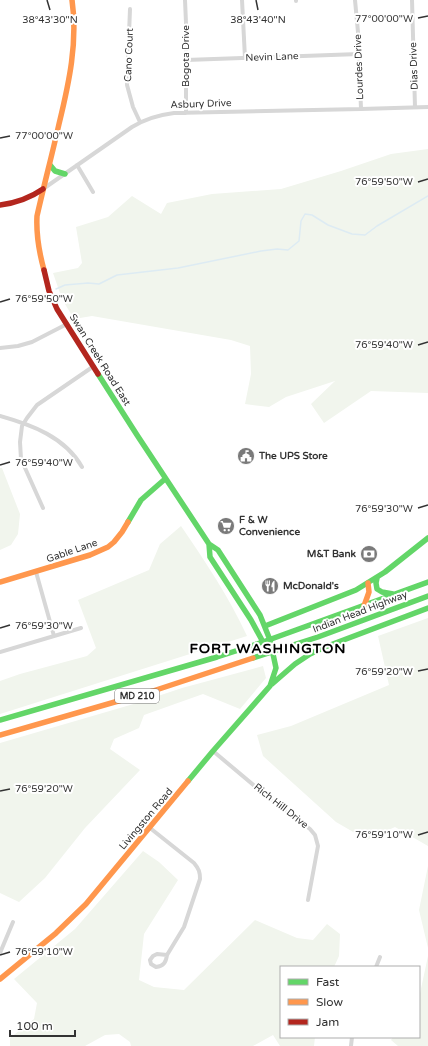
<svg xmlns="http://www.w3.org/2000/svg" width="428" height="1046" viewBox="0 0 428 1046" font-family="'Varela Round',sans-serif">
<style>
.green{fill:#f1f5ed}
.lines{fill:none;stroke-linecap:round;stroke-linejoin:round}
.stream{stroke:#ddebf3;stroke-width:1.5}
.street{stroke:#d7d7d7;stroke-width:4}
.fast{stroke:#63d668;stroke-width:5.5}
.slow{stroke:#ff974d;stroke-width:5.5}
.jam{stroke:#b3261e;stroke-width:5.5}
.ticks{fill:none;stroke:#333;stroke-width:1.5}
.labels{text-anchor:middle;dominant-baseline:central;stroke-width:4;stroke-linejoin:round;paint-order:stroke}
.shield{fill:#fff;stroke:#707070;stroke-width:1}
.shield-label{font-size:9px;font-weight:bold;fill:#333}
.street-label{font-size:10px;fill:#333;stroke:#fff}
.poi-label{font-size:10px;font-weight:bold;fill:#333;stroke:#fff;text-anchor:start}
.district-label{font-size:14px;font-weight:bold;letter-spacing:1px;fill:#000;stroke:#fff}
.ticks-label{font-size:10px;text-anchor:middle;fill:#333;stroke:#fff;stroke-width:4;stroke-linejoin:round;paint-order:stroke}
</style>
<rect width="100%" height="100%" fill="#fff"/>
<path class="green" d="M 428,149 L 428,393 L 371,391 L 324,423 L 311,404 L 335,381 L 286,397 L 269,407 L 245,404 L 251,374 L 250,346 L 231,340 L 92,316 L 74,319 L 62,299 L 53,273 L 78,268 L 82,263 L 76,227 L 108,217 L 132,196 L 161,214 L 167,203 L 212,194 L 281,189 L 341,171 L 391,154 Z
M 0,468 L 2,468 L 20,514 L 18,534 L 11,545 L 0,550 Z
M 181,526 C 205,561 229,597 247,636 L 0,714 L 0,681 L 20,674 L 87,656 L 96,648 L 78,600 L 149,570 L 160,544 Z
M 428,618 L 428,846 L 395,827 L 367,840 L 336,822 L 263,756 L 257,735 L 291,726 L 389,685 L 378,636 Z
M 263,666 L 266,678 L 240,709 L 203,694 L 144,715 L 139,728 L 114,739 L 110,749 L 140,770 L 85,828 L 45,878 L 19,902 L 0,893 L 0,743 L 137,703 L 182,688 Z
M 143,851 L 159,862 L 178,880 L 144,934 L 139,980 L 154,987 L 184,990 L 255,920 L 297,938 L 313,940 L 327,924 L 340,934 L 339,956 L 334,967 L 281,967 L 281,1037 L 315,1037 L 314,1046 L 280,1046 L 273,1035 L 253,1046 L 131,1046 L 130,1042 L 119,1034 L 105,1035 L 85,1046 L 10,1046 L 10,1038 L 34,1019 L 37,1003 L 14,979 L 75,929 Z
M 428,866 L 428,948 L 419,910 Z
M 428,956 L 428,1046 L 398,1046 L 391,1040 L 393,1037 L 419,1037 L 419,998 Z"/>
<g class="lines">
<path class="stream" d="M 56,289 L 65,285 L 88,283 L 99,284 L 117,275 L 178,268 L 261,251 L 277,249 L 288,250 L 299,241 L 301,221 L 305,214 L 312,215 L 328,225 L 352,234 L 365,235 L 377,226 L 428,196"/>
<path class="street" d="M 185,0 L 186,23 L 186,113
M 242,0 L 245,58
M 296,0 L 296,1
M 355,0 L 358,32 L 361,109
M 412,0 L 415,107
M 130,9 L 127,85 L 133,107 L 140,122
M 186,60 L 359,54
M 77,165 L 93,192
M 43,189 L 132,127 C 145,119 158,115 174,113 L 361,109 L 428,107
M 0,348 L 18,346 L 32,342 L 67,324
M 0,416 C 32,425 65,437 82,467
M 43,508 L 21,459 L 20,442 L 22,426 L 27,418 L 37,405 L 94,366
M 36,572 L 54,636
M 0,652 L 81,628
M 213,751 L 270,799 L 310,829 L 315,835 L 318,846 L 308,900
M 150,828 L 194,863 C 199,869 200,872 200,879 L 184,927 L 167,955
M 0,953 L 13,922
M 157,954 L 167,955 C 166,962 164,966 156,967 L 151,964 L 150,960 L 153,956 Z
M 376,967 L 380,957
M 351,1046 L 352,1037"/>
<path class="fast" d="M 50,165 L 55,171 L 65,174
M 98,374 L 137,435 L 209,544 L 218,550 L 260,615 L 270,640 L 276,668 L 270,686 L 213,751 L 188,781
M 128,522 L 141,500 L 165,479
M 209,544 L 210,557 L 251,620 L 263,642 L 271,652
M 377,578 L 376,583 L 377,589 L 382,592 L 393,594
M 265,626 L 356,590 L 385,572 L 428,538
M 253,658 L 318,637 L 428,596
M 272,684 L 295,664 L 310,654 L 325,647 L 428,608
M 0,720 L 217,657 L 263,642 L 428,582"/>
<path class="slow" d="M 44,270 C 39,252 36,235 37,216 C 44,185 52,155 59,124 C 69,83 78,42 72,0
M 0,582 L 90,555 L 108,547 L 114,542 L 122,532 L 128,522
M 364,606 L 369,592 L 368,583
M 0,735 L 153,691 L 253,658
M 0,979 L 56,933 L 86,904 L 188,781"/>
<path class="jam" d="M 0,205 C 16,203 30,198 43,189
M 44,270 L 49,291 L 57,309 L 98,374"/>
</g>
<path class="ticks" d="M 47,0 L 50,10M 256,0 L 258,10M 418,18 L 428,16M 0,138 L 10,136M 418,182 L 428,179M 0,302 L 10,299M 418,345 L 428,342M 0,465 L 10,462M 418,508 L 428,505M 0,628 L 10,625M 418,671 L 428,669M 0,791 L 10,789M 418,835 L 428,832M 0,955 L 10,952"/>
<defs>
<g id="civic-disc" transform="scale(0.9)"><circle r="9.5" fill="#7a7a7a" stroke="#fff"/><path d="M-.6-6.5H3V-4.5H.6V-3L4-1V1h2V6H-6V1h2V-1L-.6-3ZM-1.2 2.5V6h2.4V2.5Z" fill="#fff"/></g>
<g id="supermarket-disc" transform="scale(0.9)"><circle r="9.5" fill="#7a7a7a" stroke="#fff"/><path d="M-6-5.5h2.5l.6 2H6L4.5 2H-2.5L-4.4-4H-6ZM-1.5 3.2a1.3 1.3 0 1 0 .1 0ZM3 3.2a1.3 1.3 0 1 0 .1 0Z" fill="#fff"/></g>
<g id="bank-disc" transform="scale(0.9)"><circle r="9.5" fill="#7a7a7a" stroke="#fff"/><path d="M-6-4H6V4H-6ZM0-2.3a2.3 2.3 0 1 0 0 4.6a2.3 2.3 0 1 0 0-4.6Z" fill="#fff"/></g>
<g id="restaurant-disc" transform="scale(0.9)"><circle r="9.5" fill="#7a7a7a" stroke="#fff"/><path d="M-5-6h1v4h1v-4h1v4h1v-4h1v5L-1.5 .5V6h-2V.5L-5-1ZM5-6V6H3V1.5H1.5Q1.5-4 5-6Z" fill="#fff"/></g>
</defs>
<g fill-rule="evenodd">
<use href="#civic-disc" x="246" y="456"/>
<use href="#supermarket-disc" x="226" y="526"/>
<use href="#bank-disc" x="369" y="554"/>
<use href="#restaurant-disc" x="270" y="586"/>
</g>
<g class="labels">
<rect class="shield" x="115" y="689" width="44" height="14" rx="3"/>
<g class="shield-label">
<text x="137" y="696">MD 210</text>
</g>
<g class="street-label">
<text transform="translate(129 55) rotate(-88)">Cano Court</text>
<text transform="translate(186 56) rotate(-90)">Bogota Drive</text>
<text transform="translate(272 57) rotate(-2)">Nevin Lane</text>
<text transform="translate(414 66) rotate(-92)">Dias Drive</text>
<text transform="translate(359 67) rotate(-92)">Lourdes Drive</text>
<text transform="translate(201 104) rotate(-2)">Asbury Drive</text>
<text transform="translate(100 360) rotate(58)">Swan Creek Road East</text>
<text transform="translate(72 551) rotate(-19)">Gable Lane</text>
<text transform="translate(360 612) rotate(-21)">Indian Head Highway</text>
<text transform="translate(281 806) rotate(38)">Rich Hill Drive</text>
<text transform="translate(146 819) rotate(-50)">Livingston Road</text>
</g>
<g class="poi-label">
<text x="259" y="456">The UPS Store</text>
<text x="239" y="520">F &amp; W<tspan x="239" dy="12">Convenience</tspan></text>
<text x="356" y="554" text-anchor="end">M&amp;T Bank</text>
<text x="283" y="586">McDonald's</text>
</g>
<g class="district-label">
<text x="268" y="648">FORT WASHINGTON</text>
</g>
</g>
<g class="ticks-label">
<text x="384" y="22">77°00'00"W</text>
<text x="50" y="23">38°43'30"N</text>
<text x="258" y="23">38°43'40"N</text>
<text x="44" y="139">77°00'00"W</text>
<text x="384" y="185">76°59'50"W</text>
<text x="44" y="302">76°59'50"W</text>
<text x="384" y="348">76°59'40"W</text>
<text x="44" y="466">76°59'40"W</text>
<text x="384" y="512">76°59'30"W</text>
<text x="44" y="629">76°59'30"W</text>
<text x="384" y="675">76°59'20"W</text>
<text x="44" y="792">76°59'20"W</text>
<text x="384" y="838">76°59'10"W</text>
<text x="44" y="955">76°59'10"W</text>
</g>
<rect x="280" y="966" width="140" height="72" fill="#ffffff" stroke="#adadad"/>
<rect x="288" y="979" width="20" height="6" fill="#63d668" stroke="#adadad"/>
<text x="316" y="986" font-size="12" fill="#333333">Fast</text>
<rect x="288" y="999" width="20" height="6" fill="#ff974d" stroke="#adadad"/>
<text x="316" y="1006" font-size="12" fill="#333333">Slow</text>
<rect x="288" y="1019" width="20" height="6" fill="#b3261e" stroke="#adadad"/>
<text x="316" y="1026" font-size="12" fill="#333333">Jam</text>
<path d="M10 1030v6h65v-6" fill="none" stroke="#333333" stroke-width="2"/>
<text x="16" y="1030" font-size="12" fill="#333333" stroke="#ffffff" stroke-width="3" paint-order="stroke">100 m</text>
</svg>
